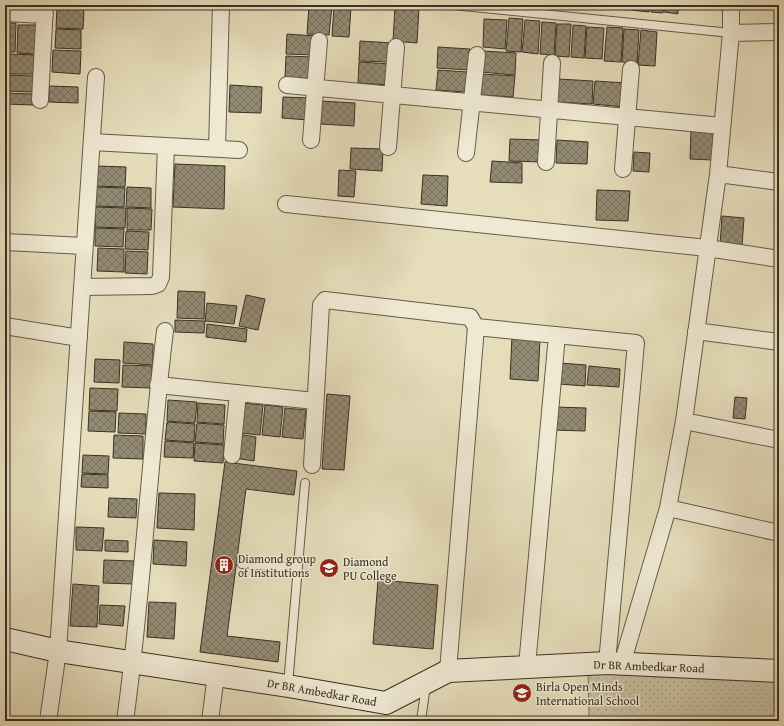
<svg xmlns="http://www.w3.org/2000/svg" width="784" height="726" viewBox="0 0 784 726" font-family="'Gentium Book Plus',serif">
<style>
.grass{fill:url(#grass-dots);stroke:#827864}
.building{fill:url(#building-cross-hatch);stroke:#3a3025}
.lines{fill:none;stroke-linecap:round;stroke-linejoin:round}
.lane-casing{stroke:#655b4a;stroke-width:10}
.street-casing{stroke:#655b4a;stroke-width:18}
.secondary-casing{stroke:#3a3025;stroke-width:24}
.lane{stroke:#efe9d3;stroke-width:8}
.street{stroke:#efe9d3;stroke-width:16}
.secondary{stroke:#efe9d3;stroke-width:22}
.labels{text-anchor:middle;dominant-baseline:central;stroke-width:3;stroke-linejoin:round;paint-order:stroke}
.poi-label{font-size:12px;fill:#3a3025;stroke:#efe9d3;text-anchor:start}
.street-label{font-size:12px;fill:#3a3025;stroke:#efe9d3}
</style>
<defs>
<pattern id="grass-dots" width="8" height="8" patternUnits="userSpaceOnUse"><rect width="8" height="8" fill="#c9c0a2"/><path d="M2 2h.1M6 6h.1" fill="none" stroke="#ada58b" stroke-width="1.8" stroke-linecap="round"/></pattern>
<pattern id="building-cross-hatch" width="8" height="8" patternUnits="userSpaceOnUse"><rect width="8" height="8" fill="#938a73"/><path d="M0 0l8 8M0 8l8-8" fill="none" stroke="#79715e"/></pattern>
</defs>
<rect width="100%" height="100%" fill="#e6ddbb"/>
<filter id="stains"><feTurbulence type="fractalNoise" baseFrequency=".005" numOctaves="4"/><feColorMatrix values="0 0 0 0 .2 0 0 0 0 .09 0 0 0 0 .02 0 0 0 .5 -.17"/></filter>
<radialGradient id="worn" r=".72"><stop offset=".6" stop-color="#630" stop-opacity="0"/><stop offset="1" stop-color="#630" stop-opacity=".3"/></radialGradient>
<path class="grass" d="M 588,673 L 779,679 L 779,721 L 589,721 Z"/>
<path class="building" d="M 58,5 L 86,5 L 86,7 L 58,6 Z
M 309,5 L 332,5 L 329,35 L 307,34 Z
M 593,5 L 611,5 L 611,8 L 593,7 Z
M 612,5 L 630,5 L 630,10 L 612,9 Z
M 632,5 L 650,5 L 649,12 L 631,10 Z
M 651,5 L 663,5 L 663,13 L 651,12 Z
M 664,5 L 678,5 L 678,14 L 664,12 Z
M 776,5 L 779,5 L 779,15 L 776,15 Z
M 334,6 L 351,7 L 349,37 L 332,36 Z
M 395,6 L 419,8 L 417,43 L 393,41 Z
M 57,7 L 84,8 L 83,29 L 56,28 Z
M 509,18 L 523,19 L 521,52 L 506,51 Z
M 484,19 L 507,20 L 505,49 L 483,47 Z
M 525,20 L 540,21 L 538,54 L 522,52 Z
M 542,22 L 556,23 L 554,55 L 540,54 Z
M 5,23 L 16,23 L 15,52 L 5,52 Z
M 557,24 L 571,24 L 569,57 L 555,56 Z
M 18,25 L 37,25 L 36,54 L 17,53 Z
M 573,25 L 586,26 L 584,58 L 571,57 Z
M 587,27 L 604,28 L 602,59 L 585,58 Z
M 607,27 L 623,28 L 621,62 L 604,61 Z
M 56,29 L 81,30 L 81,49 L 55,48 Z
M 624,29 L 639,30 L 637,64 L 622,62 Z
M 641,30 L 657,32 L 655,66 L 638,65 Z
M 287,34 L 316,36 L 315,55 L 286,54 Z
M 360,41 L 392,43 L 391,62 L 359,61 Z
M 438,47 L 470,49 L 469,70 L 437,68 Z
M 53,50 L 81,51 L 80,74 L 52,72 Z
M 483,51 L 516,53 L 515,75 L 481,72 Z
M 8,54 L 36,55 L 35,74 L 7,74 Z
M 286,56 L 313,57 L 312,79 L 285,77 Z
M 359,62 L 391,64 L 390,85 L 358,83 Z
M 438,70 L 467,72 L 466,92 L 436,90 Z
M 481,74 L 515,76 L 513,97 L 480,95 Z
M 5,75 L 34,76 L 33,92 L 5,91 Z
M 558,79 L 593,81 L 592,104 L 557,102 Z
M 595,81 L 626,83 L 624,107 L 593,104 Z
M 230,85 L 262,87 L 261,113 L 229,112 Z
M 49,86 L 78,87 L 78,103 L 49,102 Z
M 5,93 L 33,94 L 33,105 L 5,104 Z
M 283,97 L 309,98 L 308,120 L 282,118 Z
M 321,101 L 355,103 L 354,126 L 320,124 Z
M 691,130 L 714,132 L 712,160 L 690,159 Z
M 510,139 L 542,140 L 541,162 L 509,161 Z
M 557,140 L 588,142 L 587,164 L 556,163 Z
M 351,148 L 383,149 L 382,171 L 350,169 Z
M 634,152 L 650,153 L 649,172 L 633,171 Z
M 492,161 L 522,163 L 522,183 L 490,182 Z
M 175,164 L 225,166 L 224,209 L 173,207 Z
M 97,166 L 126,167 L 125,187 L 96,186 Z
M 339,170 L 356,171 L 354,197 L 338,196 Z
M 423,175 L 448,176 L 447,206 L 421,204 Z
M 96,187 L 125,188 L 124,207 L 95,206 Z
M 127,187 L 151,188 L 151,208 L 126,207 Z
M 597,190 L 630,191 L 628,221 L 596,220 Z
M 95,207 L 126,208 L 125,228 L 95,227 Z
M 127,208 L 152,209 L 151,230 L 127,230 Z
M 722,216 L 744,218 L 742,246 L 720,245 Z
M 95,228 L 124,229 L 123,247 L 95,246 Z
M 126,231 L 149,232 L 148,250 L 125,249 Z
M 98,248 L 124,249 L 124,272 L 97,271 Z
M 126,251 L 148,252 L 147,274 L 125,273 Z
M 178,291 L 205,292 L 204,319 L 177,318 Z
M 246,295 L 265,299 L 258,330 L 239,326 Z
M 207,303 L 237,306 L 234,324 L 205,321 Z
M 175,320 L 205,321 L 204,333 L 175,332 Z
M 207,324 L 247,329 L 246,342 L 206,337 Z
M 512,336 L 540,338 L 538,381 L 510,379 Z
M 124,342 L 153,344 L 153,365 L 123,363 Z
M 95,359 L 120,360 L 119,383 L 94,382 Z
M 560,363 L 586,365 L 585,386 L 559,384 Z
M 123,365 L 152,366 L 151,388 L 122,387 Z
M 589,366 L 620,369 L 619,387 L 587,385 Z
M 90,388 L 118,389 L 117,411 L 89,410 Z
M 327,394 L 350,396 L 344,470 L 322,469 Z
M 735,397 L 747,398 L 745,419 L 733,418 Z
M 168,400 L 197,402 L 195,423 L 167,421 Z
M 198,403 L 225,405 L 224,424 L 197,422 Z
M 242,403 L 263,405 L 260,435 L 239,433 Z
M 265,405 L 283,407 L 280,437 L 262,435 Z
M 555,407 L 586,408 L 585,431 L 554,430 Z
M 285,408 L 306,410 L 303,439 L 282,437 Z
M 89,411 L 116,412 L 115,432 L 88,431 Z
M 119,413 L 146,414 L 146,434 L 118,433 Z
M 167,422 L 195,424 L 194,442 L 165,440 Z
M 197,423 L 224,425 L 223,444 L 195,442 Z
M 237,434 L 256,437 L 254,461 L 234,458 Z
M 114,435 L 143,436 L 143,459 L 113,458 Z
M 165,441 L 194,443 L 193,458 L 164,457 Z
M 195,443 L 224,445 L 223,463 L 194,461 Z
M 83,455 L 109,456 L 108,474 L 82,473 Z
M 225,462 L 297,471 L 294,495 L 246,489 L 227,636 L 280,642 L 278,662 L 200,652 Z
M 82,474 L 108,475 L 108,488 L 81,487 Z
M 159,493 L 195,494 L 194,530 L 157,528 Z
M 109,498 L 137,499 L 136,518 L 108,517 Z
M 76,527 L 104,528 L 102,551 L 76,550 Z
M 105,540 L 128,541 L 128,552 L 105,551 Z
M 154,540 L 187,542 L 186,566 L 153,564 Z
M 104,560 L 134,561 L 133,584 L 103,583 Z
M 378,580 L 438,585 L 433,649 L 373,644 Z
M 73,584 L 99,586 L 97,627 L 70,626 Z
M 149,602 L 176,603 L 174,639 L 147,637 Z
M 100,605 L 125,606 L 123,626 L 99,624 Z"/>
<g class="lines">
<g class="lane-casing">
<path id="lane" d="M 453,5 L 731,33
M 242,564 L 297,568
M 288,685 L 305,483
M 421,721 L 426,685"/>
</g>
<g class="street-casing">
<path id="street" d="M 5,13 L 45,15
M 731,33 L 779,32
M 287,85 L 722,126
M 40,100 L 45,5
M 311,140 L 319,41
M 92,142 L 239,150
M 388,147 L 396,47
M 217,149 L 221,5
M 466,153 L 477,55
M 546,162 L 552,63
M 623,169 L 631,69
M 718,174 L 779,182
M 286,204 L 707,248 L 779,259
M 5,242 L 84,246
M 82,287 L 152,286 L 158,284 L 161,277 L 166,146
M 5,326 L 79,338
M 696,331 L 779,342
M 158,385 L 315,401
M 684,421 L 779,440
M 232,455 L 238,393
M 312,465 L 321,305 L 325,300 L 470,317 L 476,327
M 668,508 L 779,533
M 622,664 L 668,508 L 684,421 L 718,174 L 731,33 L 731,5
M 527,666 L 557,335
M 448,671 L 476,327 L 636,343 L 607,663
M 48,721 L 58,651 L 96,77
M 125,721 C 143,591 149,461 165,331
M 210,721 L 216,675"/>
</g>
<g class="secondary-casing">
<path id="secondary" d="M 5,639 L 58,651 L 288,686 L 386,703 L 448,671 L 607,663 L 779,671"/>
</g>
<use href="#lane" class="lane"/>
<use href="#street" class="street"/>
<use href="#secondary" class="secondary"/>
</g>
<defs>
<g id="building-disc" transform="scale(1)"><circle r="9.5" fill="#8f2418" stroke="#efe9d3"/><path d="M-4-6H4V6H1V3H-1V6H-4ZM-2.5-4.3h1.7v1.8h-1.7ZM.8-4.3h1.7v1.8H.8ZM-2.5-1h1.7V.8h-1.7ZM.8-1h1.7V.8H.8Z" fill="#fff"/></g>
<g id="university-disc" transform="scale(1)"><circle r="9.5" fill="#8f2418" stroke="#efe9d3"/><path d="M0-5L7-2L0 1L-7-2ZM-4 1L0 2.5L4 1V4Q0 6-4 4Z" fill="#fff"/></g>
<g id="school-disc" transform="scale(1)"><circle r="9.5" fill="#8f2418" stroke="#efe9d3"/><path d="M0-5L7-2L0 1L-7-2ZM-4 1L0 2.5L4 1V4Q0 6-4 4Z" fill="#fff"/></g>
</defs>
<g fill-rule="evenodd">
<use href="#building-disc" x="224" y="565"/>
<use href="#university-disc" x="329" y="568"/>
<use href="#school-disc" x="522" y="693"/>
</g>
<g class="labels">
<g class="poi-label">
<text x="238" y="558">Diamond group<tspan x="238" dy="14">of Institutions</tspan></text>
<text x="343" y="561">Diamond<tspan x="343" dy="14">PU College</tspan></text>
<text x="536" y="686">Birla Open Minds<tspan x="536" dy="14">International School</tspan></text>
</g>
<g class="street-label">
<text transform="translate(649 666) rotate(2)">Dr BR Ambedkar Road</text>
<text transform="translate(322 692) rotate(10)">Dr BR Ambedkar Road</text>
</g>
</g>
<rect width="784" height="726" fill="none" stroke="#e6ddbb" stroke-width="20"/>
<rect x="6" y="6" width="772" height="714" fill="none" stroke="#3a3025" stroke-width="2"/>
<rect x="10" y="10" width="764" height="706" fill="none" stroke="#3a3025"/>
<rect width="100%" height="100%" filter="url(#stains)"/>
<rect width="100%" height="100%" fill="url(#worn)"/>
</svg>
